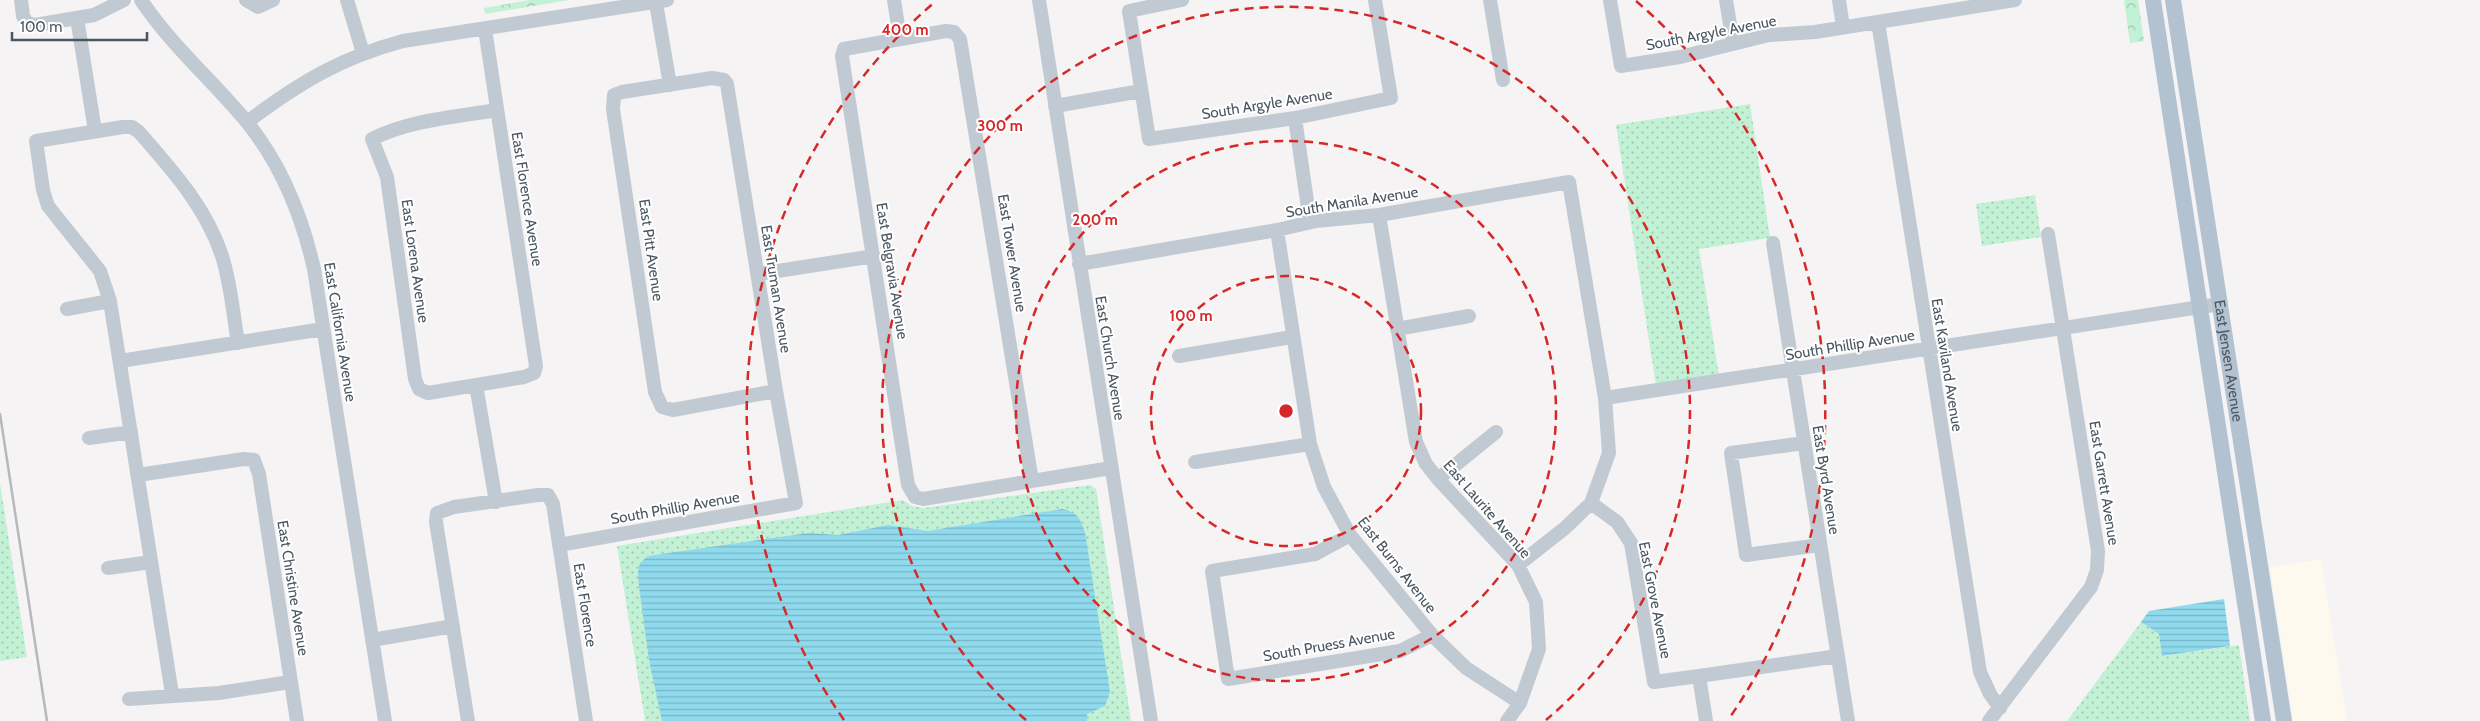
<svg xmlns="http://www.w3.org/2000/svg" width="2480" height="721" viewBox="0 0 2480 721" font-family="Cabin,sans-serif">
<style>
.commercial{fill:#fdf9ef}
.grass{fill:url(#grass-dots)}
.park{fill:url(#park-crowns)}
.water{fill:url(#water-rules)}
.lines{fill:none;stroke-linecap:round;stroke-linejoin:round}
.minor{stroke:#c1cad2;stroke-width:14}
.major{stroke:#b3c2d1;stroke-width:16}
.rail{stroke:#b5b8bd;stroke-width:2.5}
.ring{fill:none;stroke:#d62828;stroke-width:2.5;stroke-dasharray:9 6}
.labels{text-anchor:middle;dominant-baseline:central;stroke-width:4;stroke-linejoin:round;paint-order:stroke}
.street-label{font-size:15px;fill:#4a5661;stroke:#fff}
.centre{fill:#d62828;stroke:#fff;stroke-width:2.5}
.ring-label{font-size:15px;text-anchor:middle;font-weight:bold;fill:#d62828;stroke:#fff;stroke-width:4;stroke-linejoin:round;paint-order:stroke}
</style>
<defs>
<pattern id="grass-dots" width="8" height="8" patternUnits="userSpaceOnUse" patternTransform="scale(1.25)"><rect width="8" height="8" fill="#c3f1d5"/><path d="M2 2h.1M6 6h.1" fill="none" stroke="#a0c6b0" stroke-width="1.8" stroke-linecap="round"/></pattern>
<pattern id="park-crowns" width="20" height="18" patternUnits="userSpaceOnUse" patternTransform="scale(1.25)"><rect width="20" height="18" fill="#c3f1d5"/><path d="M2 6a3 3 0 1 1 6 0M12 15a3 3 0 1 1 6 0" fill="none" stroke="#a0c6b0"/></pattern>
<pattern id="water-rules" width="6" height="5" patternUnits="userSpaceOnUse" patternTransform="scale(1.25)"><rect width="6" height="5" fill="#90daee"/><path d="M0 2.5h6" fill="none" stroke="#78b4c4"/></pattern>
</defs>
<rect width="100%" height="100%" fill="#f5f3f3"/>
<path class="commercial" d="M 2321,559 L 2347,721 L 2293,721 L 2270,567 Z"/>
<path class="grass" d="M 1750,104 L 1770,238 L 1699,249 L 1719,376 L 1656,386 L 1616,125 Z
M 2035,195 L 2041,237 L 1982,246 L 1976,204 Z
M 0,483 L 27,657 L 0,661 Z
M 1090,485 L 1096,489 L 1131,721 L 645,721 L 617,546 L 903,500 L 912,506 L 923,508 Z
M 2141,622 L 2159,634 L 2163,656 L 2239,645 L 2250,721 L 2067,721 Z"/>
<path class="park" d="M 530,0 L 569,0 L 485,14 L 484,8 Z
M 2124,0 L 2138,0 L 2144,41 L 2130,43 Z"/>
<path class="water" d="M 1062,509 C 1077,512 1080,518 1085,532 L 1110,692 L 1105,706 L 1087,714 L 1087,721 L 662,721 L 649,660 L 639,587 L 638,571 L 640,563 L 648,556 L 808,533 L 838,535 L 888,525 L 928,531 Z
M 2224,599 L 2230,646 L 2162,656 L 2159,634 L 2141,622 L 2149,611 Z"/>
<g class="lines">
<path class="minor" d="M 21,0 L 23,16 L 27,23 L 35,25 L 94,15 L 124,0
M 141,0 C 171,45 212,80 246,121 C 282,165 302,216 314,269 L 385,721
M 246,0 L 258,7 L 273,0
M 347,0 L 363,53
M 894,0 L 900,38
M 1039,0 L 1151,721
M 1182,0 L 1129,11 L 1149,139 L 1295,118 L 1391,98 L 1375,0
M 1490,0 L 1503,80
M 1610,0 L 1621,66 L 1680,57 L 1769,35 L 1815,32 L 2015,0
M 1726,0 L 1733,43
M 1839,0 L 1843,27
M 656,3 L 670,85
M 77,18 L 95,131
M 1878,22 L 1980,672 L 1990,694 L 2000,708
M 485,29 L 536,366 L 534,373 L 524,377 L 428,393 L 419,389 L 415,379 L 387,177 L 372,139 C 410,120 455,117 497,110
M 1055,106 L 1141,91
M 1295,118 L 1310,222
M 247,122 C 299,83 340,58 403,41 L 667,0
M 1379,215 L 1416,442 L 1426,464 L 1438,479 L 1518,565 L 1536,602 L 1539,649 L 1520,703 L 1507,721
M 1277,230 L 1310,444 L 1324,487 L 1350,535 L 1432,635 L 1466,668 L 1520,703
M 1773,243 L 1848,721
M 1079,264 L 1277,230 L 1316,221 L 1379,215 L 1569,182 L 1605,398 L 1609,453 L 1591,503 L 1565,528 L 1518,565
M 758,274 L 874,256
M 67,309 L 110,301
M 1397,329 L 1469,316
M 1179,356 L 1292,337
M 120,361 L 323,329
M 476,385 L 496,502
M 1605,398 L 2220,304
M 89,438 L 131,432
M 1804,443 L 1731,453 L 1746,555 L 1820,545
M 1195,462 L 1310,444
M 138,475 L 244,459 L 254,460 L 259,474 L 297,721
M 1438,479 L 1496,432
M 1032,481 L 960,39 L 954,32 L 946,31 L 844,49 L 842,56 L 908,485 L 915,497 L 923,499 L 1111,468
M 1591,503 L 1617,522 L 1631,543 L 1654,682 L 1699,676 L 1706,721
M 1350,535 L 1315,554 L 1212,571 L 1228,679 L 1400,651 L 1432,635
M 559,545 L 796,503 L 776,391 L 727,84 L 724,80 L 712,78 L 622,92 L 614,95 L 613,109 L 655,392 L 662,407 L 673,410 L 776,391
M 108,568 L 151,562
M 372,640 L 453,626
M 1699,676 L 1838,656
M 172,694 L 110,301 L 100,271 L 48,206 L 43,190 L 36,141 L 123,127 L 132,127 L 139,132 C 172,170 206,207 222,256 C 231,284 233,314 238,343
M 129,699 L 219,693 L 290,682
M 468,721 L 436,522 L 437,513 L 454,507 L 538,495 L 548,495 L 553,504 L 586,721
M 1989,721 L 2091,587 L 2097,570 L 2098,551 L 2048,234"/>
<g class="major">
<path d="M 2153,0 L 2263,721"/>
<path id="s1" d="M 2173,0 L 2284,721"/>
</g>
<path class="rail" d="M 0,414 L 47,721"/>
</g>
<g class="ring">
<circle cx="1286" cy="411" r="135"/>
<circle cx="1286" cy="411" r="270"/>
<path d="M1026 720A404 404 0 1 1 1546 720"/>
<path d="M844 720A539 539 0 0 1 936 1M1636 1A539 539 0 0 1 1728 720"/>
</g>
<g class="labels">
<g class="street-label">
<text transform="translate(1711 33) rotate(-11)">South Argyle Avenue</text>
<text transform="translate(1267 104) rotate(-9)">South Argyle Avenue</text>
<text transform="translate(527 199) rotate(81)">East Florence Avenue</text>
<text transform="translate(1352 202) rotate(-9)">South Manila Avenue</text>
<text transform="translate(651 250) rotate(82)">East Pitt Avenue</text>
<text transform="translate(1012 253) rotate(81)">East Tower Avenue</text>
<text transform="translate(415 261) rotate(82)">East Lorena Avenue</text>
<text transform="translate(892 271) rotate(81)">East Belgravia Avenue</text>
<text transform="translate(776 289) rotate(81)">East Truman Avenue</text>
<text transform="translate(340 332) rotate(81)">East California Avenue</text>
<text transform="translate(1850 345) rotate(-9)">South Phillip Avenue</text>
<text transform="translate(1110 358) rotate(81)">East Church Avenue</text>
<text stroke="none"><textPath href="#s1" startOffset="365">East Jensen Avenue</textPath></text>
<text transform="translate(1947 365) rotate(81)">East Kaviland Avenue</text>
<text transform="translate(1826 480) rotate(81)">East Byrd Avenue</text>
<text transform="translate(2104 483) rotate(81)">East Garrett Avenue</text>
<text transform="translate(675 508) rotate(-10)">South Phillip Avenue</text>
<text transform="translate(1487 509) rotate(49)">East Laurite Avenue</text>
<text transform="translate(1397 565) rotate(52)">East Burns Avenue</text>
<text transform="translate(293 588) rotate(81)">East Christine Avenue</text>
<text transform="translate(1655 600) rotate(79)">East Grove Avenue</text>
<text transform="translate(585 605) rotate(81)">East Florence</text>
<text transform="translate(1329 645) rotate(-10)">South Pruess Avenue</text>
</g>
</g>
<circle cx="1286" cy="411" r="8" class="centre"/>
<g class="ring-label">
<text x="905" y="35">400 m</text>
<text x="1000" y="131">300 m</text>
<text x="1095" y="225">200 m</text>
<text x="1191" y="321">100 m</text>
</g>
<path d="M12 32v8h135v-8" fill="none" stroke="#4a5661" stroke-width="2.5"/>
<text x="20" y="32" font-size="15" fill="#4a5661" stroke="#ffffff" stroke-width="4" paint-order="stroke">100 m</text>
</svg>
